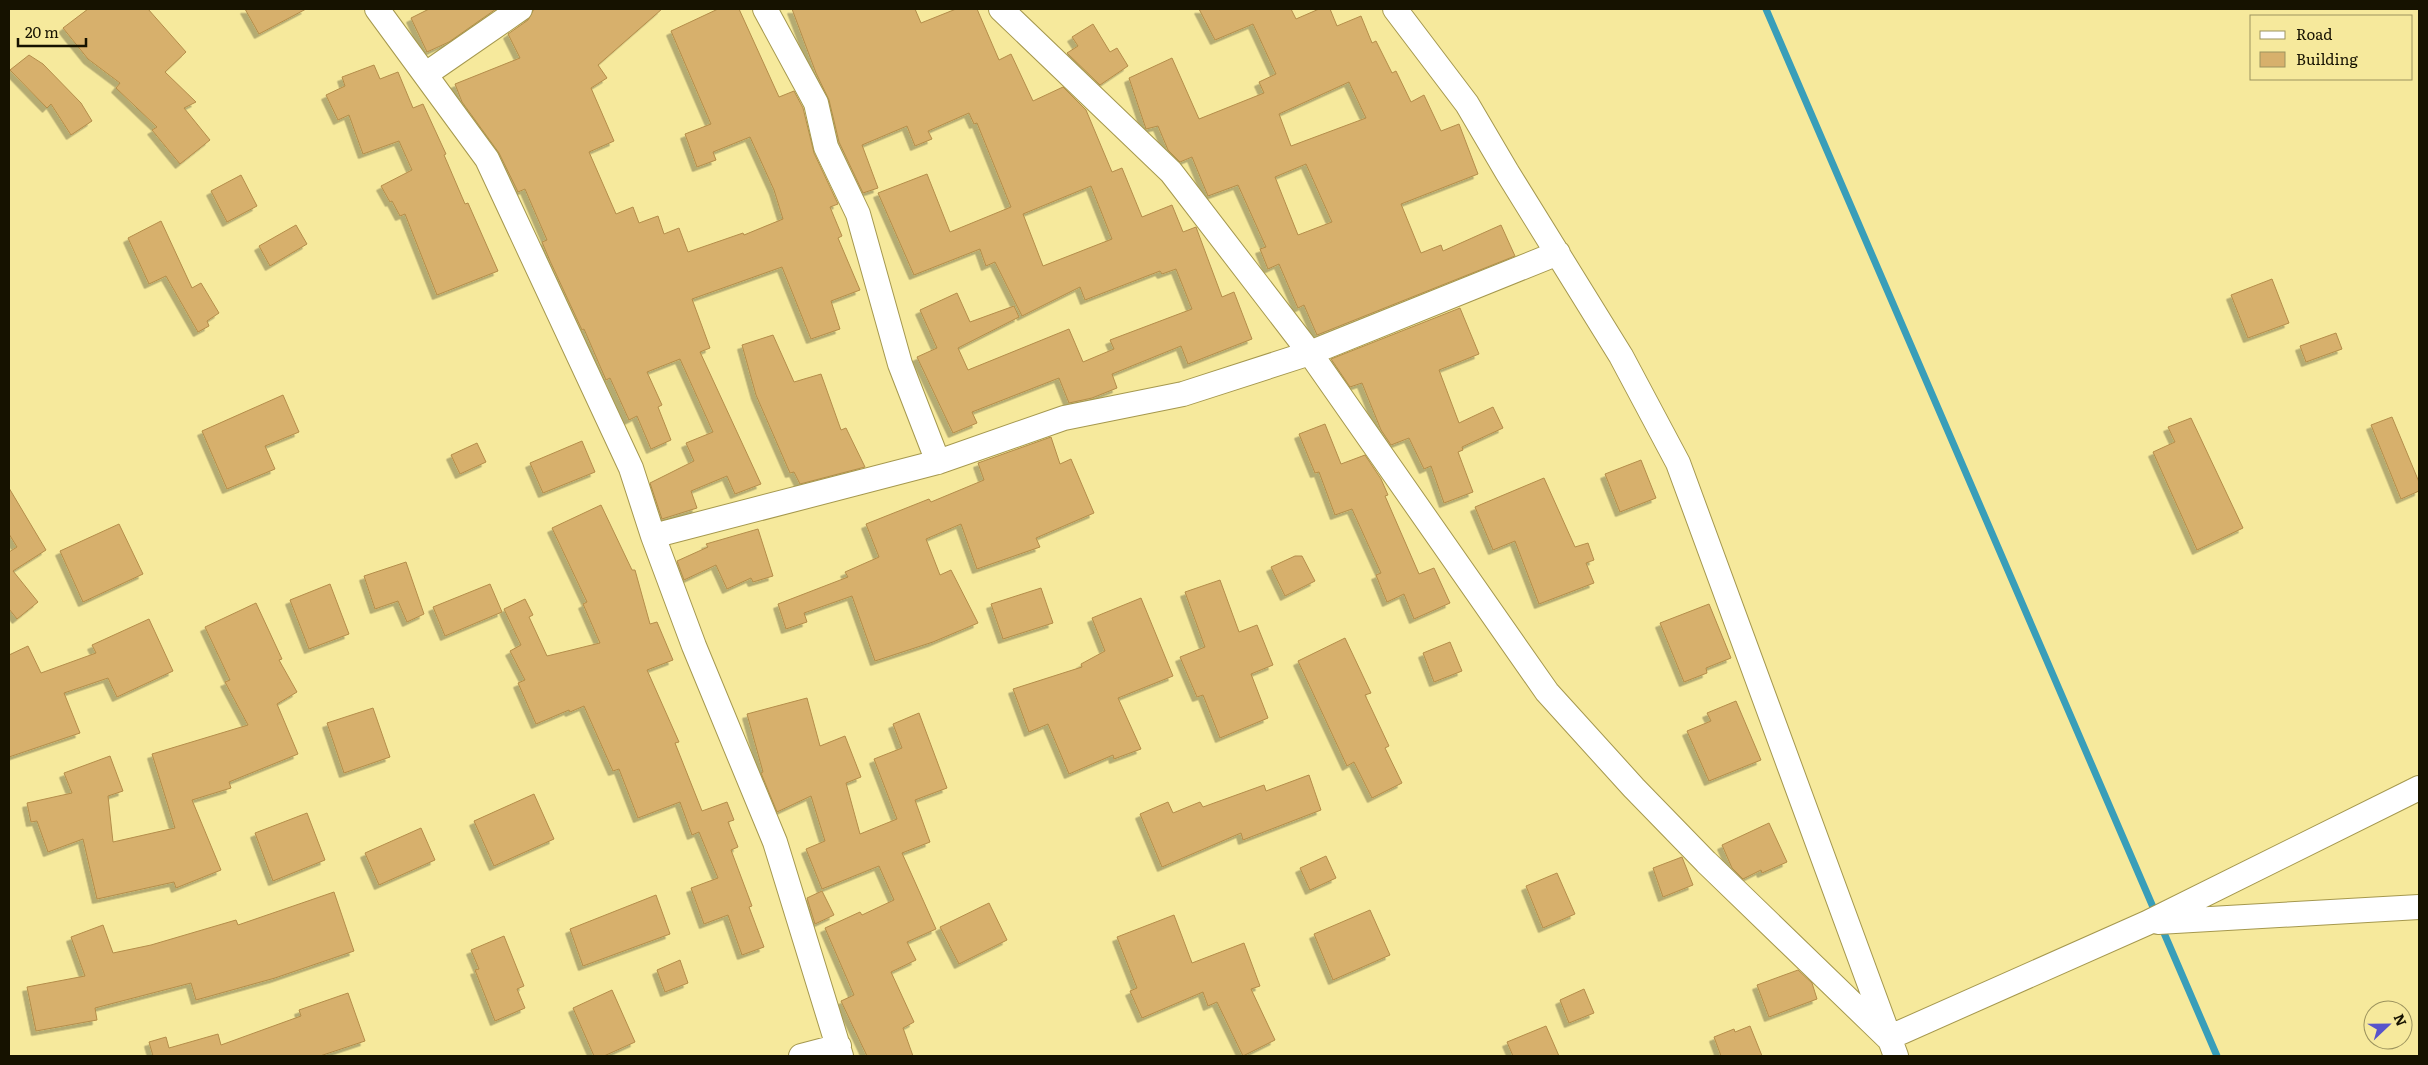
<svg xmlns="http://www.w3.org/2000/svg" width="2428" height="1065" viewBox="0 0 2428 1065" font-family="Literata,serif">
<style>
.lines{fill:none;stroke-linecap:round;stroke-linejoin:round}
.stream{stroke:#399eb9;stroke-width:7}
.building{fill:#d7b06c;stroke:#b48d4a;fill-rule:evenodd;filter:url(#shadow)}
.minor-casing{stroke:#a5984e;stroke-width:26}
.minor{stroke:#fff;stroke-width:24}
</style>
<defs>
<filter id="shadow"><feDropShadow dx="-4.5" dy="4.5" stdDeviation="0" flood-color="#0004"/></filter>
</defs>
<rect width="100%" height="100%" fill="#f6e99c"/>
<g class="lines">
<path class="stream" d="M 1766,9 L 2156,914
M 2161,926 L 2217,1056"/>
</g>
<path class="building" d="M 88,9 L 148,9 L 186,52 L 165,72 L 196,102 L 184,108 L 210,140 L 180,164 L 152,130 L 157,127 L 116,88 L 120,83 L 88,59 L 63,28 Z
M 245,9 L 306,9 L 259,34 Z
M 429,9 L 496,9 L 449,42 L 427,52 L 411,18 Z
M 534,9 L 662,9 L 598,65 L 607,78 L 591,88 L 614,141 L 589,152 L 616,214 L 633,207 L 639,223 L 658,216 L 664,234 L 679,228 L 688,252 L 743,233 L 744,235 L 783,219 L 774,190 L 750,137 L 713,152 L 716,160 L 697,167 L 685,134 L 711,124 L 671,31 L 718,9 L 739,9 L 779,97 L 794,91 L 803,108 L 814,153 L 838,204 L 830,207 L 842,236 L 838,238 L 860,290 L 831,301 L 840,329 L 811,339 L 782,267 L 692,299 L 710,348 L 700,352 L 761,484 L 735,494 L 727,476 L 691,491 L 697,508 L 662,519 L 650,483 L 694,461 L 686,443 L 713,432 L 680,359 L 647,372 L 662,405 L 658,407 L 671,440 L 651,449 L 637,416 L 629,420 L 610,378 L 606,380 L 584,329 L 582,330 L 550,261 L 542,242 L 547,240 L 525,189 L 518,192 L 499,153 L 462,102 L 455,84 L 520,58 L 508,34 L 528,20 Z
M 792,9 L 915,9 L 921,23 L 956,9 L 977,9 L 999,60 L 1011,54 L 1033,101 L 1063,87 L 1086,110 L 1112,172 L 1122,168 L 1142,217 L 1172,205 L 1183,232 L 1196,227 L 1222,297 L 1234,292 L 1252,339 L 1188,364 L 1181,346 L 1112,374 L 1117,388 L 1092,398 L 1069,403 L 1059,378 L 972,412 L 977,423 L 953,433 L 917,357 L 937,348 L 920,310 L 957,293 L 970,322 L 1014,306 L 1019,317 L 958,348 L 968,370 L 1069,329 L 1083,362 L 1114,349 L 1110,340 L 1192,309 L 1176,269 L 1162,274 L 1160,271 L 1085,300 L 1080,287 L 1022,316 L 995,262 L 986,266 L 980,249 L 914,275 L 878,193 L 927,174 L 950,232 L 1011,207 L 977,123 L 974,124 L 969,113 L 928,131 L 932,139 L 915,146 L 907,126 L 862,145 L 878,188 L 863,193 L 839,142 L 829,100 L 816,73 ZM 1091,186 L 1112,239 L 1043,266 L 1023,214 Z
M 1199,9 L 1291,9 L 1296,19 L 1319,9 L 1330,9 L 1337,26 L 1361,16 L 1372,43 L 1376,41 L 1392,73 L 1396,71 L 1411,102 L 1424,95 L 1441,131 L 1459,124 L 1478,174 L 1401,204 L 1421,253 L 1441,245 L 1443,251 L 1501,225 L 1515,256 L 1317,335 L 1304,305 L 1298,308 L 1279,264 L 1268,269 L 1260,249 L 1266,247 L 1238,185 L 1208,196 L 1192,157 L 1180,162 L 1168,150 L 1158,126 L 1146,129 L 1129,78 L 1172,58 L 1199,119 L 1264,93 L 1259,82 L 1276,74 L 1253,24 L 1215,40 ZM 1349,82 L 1366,118 L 1291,146 L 1279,114 ZM 1306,164 L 1332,222 L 1298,235 L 1275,177 Z
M 1093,24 L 1110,52 L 1117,48 L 1128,66 L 1100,85 L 1067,53 L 1078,46 L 1072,37 Z
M 29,55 L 43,64 L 81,103 L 92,121 L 71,135 L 51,104 L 47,108 L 10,70 Z
M 374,65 L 380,79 L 398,72 L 413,108 L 423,104 L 446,154 L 444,155 L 465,204 L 468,203 L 498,271 L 437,295 L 405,214 L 400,216 L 392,201 L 390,202 L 381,186 L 412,170 L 399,141 L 363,154 L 349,115 L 338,120 L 326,95 L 345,86 L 342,77 Z
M 241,175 L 257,206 L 227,222 L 211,191 Z
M 161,221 L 192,288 L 201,283 L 219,313 L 207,321 L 209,326 L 198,332 L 166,276 L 149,284 L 128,238 Z
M 296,225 L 307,244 L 270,266 L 259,246 Z
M 2272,279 L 2289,323 L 2248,338 L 2231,295 Z
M 1460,308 L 1479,354 L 1439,370 L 1459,423 L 1493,407 L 1503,428 L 1462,447 L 1463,450 L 1458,452 L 1473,492 L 1444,503 L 1431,466 L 1424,469 L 1409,438 L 1391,445 L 1381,430 L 1362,383 L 1350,387 L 1331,359 Z
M 2336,333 L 2342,349 L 2306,362 L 2300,346 Z
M 773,335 L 794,382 L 821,374 L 841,430 L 846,428 L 865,467 L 800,484 L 794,472 L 790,473 L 756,395 L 742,345 Z
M 283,395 L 299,432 L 265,446 L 275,469 L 227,489 L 202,431 Z
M 2392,417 L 2419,482 L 2419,491 L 2401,499 L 2371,425 Z
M 2191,418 L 2243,528 L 2197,550 L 2153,452 L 2175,442 L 2168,427 Z
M 1325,424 L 1341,464 L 1365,455 L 1381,479 L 1388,495 L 1385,496 L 1419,574 L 1434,568 L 1450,603 L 1414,619 L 1404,594 L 1387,602 L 1376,575 L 1381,573 L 1352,509 L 1335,515 L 1319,472 L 1315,473 L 1299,434 Z
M 1051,437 L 1060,464 L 1071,459 L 1094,513 L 1036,538 L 1040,547 L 977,569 L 961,524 L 926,539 L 940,575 L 951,570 L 978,623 L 933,642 L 875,661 L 852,596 L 804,613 L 807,622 L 786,629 L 778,604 L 848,577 L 845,572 L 879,557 L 866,524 L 929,499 L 931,502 L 984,480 L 978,463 Z
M 582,441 L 595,472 L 543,493 L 530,463 Z
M 477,443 L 486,462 L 460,474 L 451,455 Z
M 1641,460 L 1656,498 L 1620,512 L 1605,474 Z
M 1544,478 L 1575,547 L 1588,543 L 1594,560 L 1586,563 L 1594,583 L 1539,604 L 1515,541 L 1493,550 L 1475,507 Z
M 9,488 L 46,550 L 13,571 L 38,602 L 17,619 L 9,609 L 9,552 L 17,547 L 9,534 Z
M 601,505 L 632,570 L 635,570 L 650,624 L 657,622 L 673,660 L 647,670 L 679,742 L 675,743 L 702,811 L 727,802 L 734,820 L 728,822 L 738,847 L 731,850 L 752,906 L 749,907 L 764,947 L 742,955 L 728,915 L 704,924 L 691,888 L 718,878 L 699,832 L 692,835 L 680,802 L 638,818 L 619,769 L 613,771 L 584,706 L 570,712 L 569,710 L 536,724 L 518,683 L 525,680 L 510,651 L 521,645 L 504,609 L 525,599 L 533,615 L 529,617 L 547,656 L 600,643 L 583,604 L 587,602 L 552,528 Z
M 119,524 L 143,574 L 83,602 L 60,551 Z
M 758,529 L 773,576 L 753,582 L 751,578 L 727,589 L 716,565 L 684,580 L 677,561 L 708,547 L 706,544 Z
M 1295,556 L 1302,556 L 1315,581 L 1285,596 L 1271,567 Z
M 406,562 L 424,614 L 407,622 L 398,601 L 375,609 L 364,576 Z
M 1220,580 L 1239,632 L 1257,625 L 1273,665 L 1251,674 L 1268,718 L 1220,738 L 1203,695 L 1197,697 L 1180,657 L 1205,647 L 1185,592 Z
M 330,584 L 349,634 L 309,649 L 290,600 Z
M 490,584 L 502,612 L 445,636 L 433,607 Z
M 1041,588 L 1053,623 L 1003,639 L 991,604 Z
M 1141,598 L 1173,676 L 1118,698 L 1141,749 L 1114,759 L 1113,755 L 1069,774 L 1048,724 L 1029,732 L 1013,689 L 1082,667 L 1081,664 L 1105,651 L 1092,618 Z
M 256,603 L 282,659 L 279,660 L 297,692 L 277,704 L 298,754 L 229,782 L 231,788 L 192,800 L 221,870 L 176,888 L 174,882 L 97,899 L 83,839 L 48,852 L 37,821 L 31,822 L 27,803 L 72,793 L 64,773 L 110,756 L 123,791 L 108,796 L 113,842 L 175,828 L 152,754 L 248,725 L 225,682 L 230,680 L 205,627 Z
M 1709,604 L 1731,658 L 1706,668 L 1707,673 L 1684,682 L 1660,623 Z
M 149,619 L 173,671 L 117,697 L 108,678 L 64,693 L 80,733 L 9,757 L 9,655 L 28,646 L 41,673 L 96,653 L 92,645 Z
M 1345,638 L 1371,693 L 1365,695 L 1389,746 L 1385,748 L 1402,783 L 1372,798 L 1354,762 L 1347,766 L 1298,661 Z
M 1450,642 L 1462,671 L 1434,682 L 1423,653 Z
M 807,698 L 820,746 L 845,736 L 861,777 L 846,783 L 860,834 L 897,819 L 874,759 L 902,748 L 893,724 L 919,713 L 947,788 L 915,800 L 930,842 L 902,853 L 936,929 L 907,942 L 916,960 L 891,972 L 914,1022 L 903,1028 L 913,1056 L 867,1056 L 841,1001 L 854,995 L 825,928 L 860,912 L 862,915 L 894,900 L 879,866 L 822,889 L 806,849 L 825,841 L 811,796 L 777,812 L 761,773 L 763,772 L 747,714 Z
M 1736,701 L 1761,760 L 1709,781 L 1687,731 L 1711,721 L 1707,713 Z
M 373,708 L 390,757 L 344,773 L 327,723 Z
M 1309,775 L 1321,810 L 1243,840 L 1241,833 L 1162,867 L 1140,814 L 1168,802 L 1173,813 L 1200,802 L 1203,807 L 1264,785 L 1266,791 Z
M 534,794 L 554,839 L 494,866 L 474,821 Z
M 307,813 L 325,860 L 273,881 L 255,833 Z
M 1769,823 L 1787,862 L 1762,873 L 1761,870 L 1743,879 L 1732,868 L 1722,845 Z
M 421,828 L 435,860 L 379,885 L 365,853 Z
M 1326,856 L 1336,878 L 1310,890 L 1300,868 Z
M 1682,857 L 1693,885 L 1663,897 L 1653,868 Z
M 1557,873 L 1575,914 L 1543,928 L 1526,886 Z
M 822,891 L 834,915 L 815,924 L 807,898 Z
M 334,892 L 354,951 L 275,978 L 196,1000 L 191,983 L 95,1008 L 97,1020 L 36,1031 L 27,987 L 85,976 L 71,937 L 103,925 L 113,953 L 151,945 L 236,920 L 238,925 Z
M 656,895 L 670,934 L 583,966 L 570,929 Z
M 989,903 L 1007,940 L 959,964 L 940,927 Z
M 1370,910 L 1390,955 L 1333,980 L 1314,934 Z
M 1174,915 L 1192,963 L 1244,943 L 1260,986 L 1251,989 L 1275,1040 L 1243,1056 L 1217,1002 L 1208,1006 L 1203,992 L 1142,1018 L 1130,991 L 1137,988 L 1117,937 Z
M 504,936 L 524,986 L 517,989 L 525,1008 L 495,1021 L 475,970 L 479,969 L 471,950 Z
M 680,960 L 688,983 L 665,992 L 657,970 Z
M 1798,970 L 1812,983 L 1817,999 L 1769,1017 L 1757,985 Z
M 1584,989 L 1594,1013 L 1569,1023 L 1560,1000 Z
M 612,990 L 635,1042 L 604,1056 L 594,1056 L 573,1008 Z
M 348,993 L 365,1041 L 320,1056 L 153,1056 L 149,1042 L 166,1037 L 169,1048 L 218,1034 L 221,1045 L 301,1016 L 299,1010 Z
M 1546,1026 L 1559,1056 L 1513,1056 L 1507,1042 Z
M 1750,1026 L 1762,1056 L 1721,1056 L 1714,1037 L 1734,1029 L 1735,1032 Z"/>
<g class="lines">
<g class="minor-casing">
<path id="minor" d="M 377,9 L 487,159 L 631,468 L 653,536 L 694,646 L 775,842 L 841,1056
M 765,9 L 816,103 L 826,147 L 858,214 L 900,364 L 938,462
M 1001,9 L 1171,172 L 1310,353 L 1547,692 L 1634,788 L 1706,862 L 1888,1038
M 1395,9 L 1467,104 L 1507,172 L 1621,356 L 1678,463 L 1896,1056
M 426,74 L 520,9
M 653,536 L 938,462 L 1064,418 L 1183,394 L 1310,353 L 1558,253
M 2158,922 L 2419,907
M 1888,1038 L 2147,923 L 2419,788
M 801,1056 L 839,1046"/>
</g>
<use href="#minor" class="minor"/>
</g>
<rect width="2428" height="1065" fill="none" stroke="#161200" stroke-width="20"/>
<rect x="2250" y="15" width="162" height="65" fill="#f6e99c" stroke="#9c935e"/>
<rect x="2260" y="31" width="25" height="8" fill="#ffffff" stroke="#9c935e"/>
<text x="2296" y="40" font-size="15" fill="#161200">Road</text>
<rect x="2260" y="52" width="25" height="15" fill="#d7b06c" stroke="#9c935e"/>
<text x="2296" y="65" font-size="15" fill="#161200">Building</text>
<g transform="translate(2388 1025) rotate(68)"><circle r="24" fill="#f6e99c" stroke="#9c935e"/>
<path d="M0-4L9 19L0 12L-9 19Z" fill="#5854cb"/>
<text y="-8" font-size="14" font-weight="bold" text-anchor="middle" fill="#161200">N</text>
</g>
<path d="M18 38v8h68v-8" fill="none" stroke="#161200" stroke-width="2.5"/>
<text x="25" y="38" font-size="15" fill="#161200" stroke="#f6e99c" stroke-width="4" paint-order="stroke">20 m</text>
</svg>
